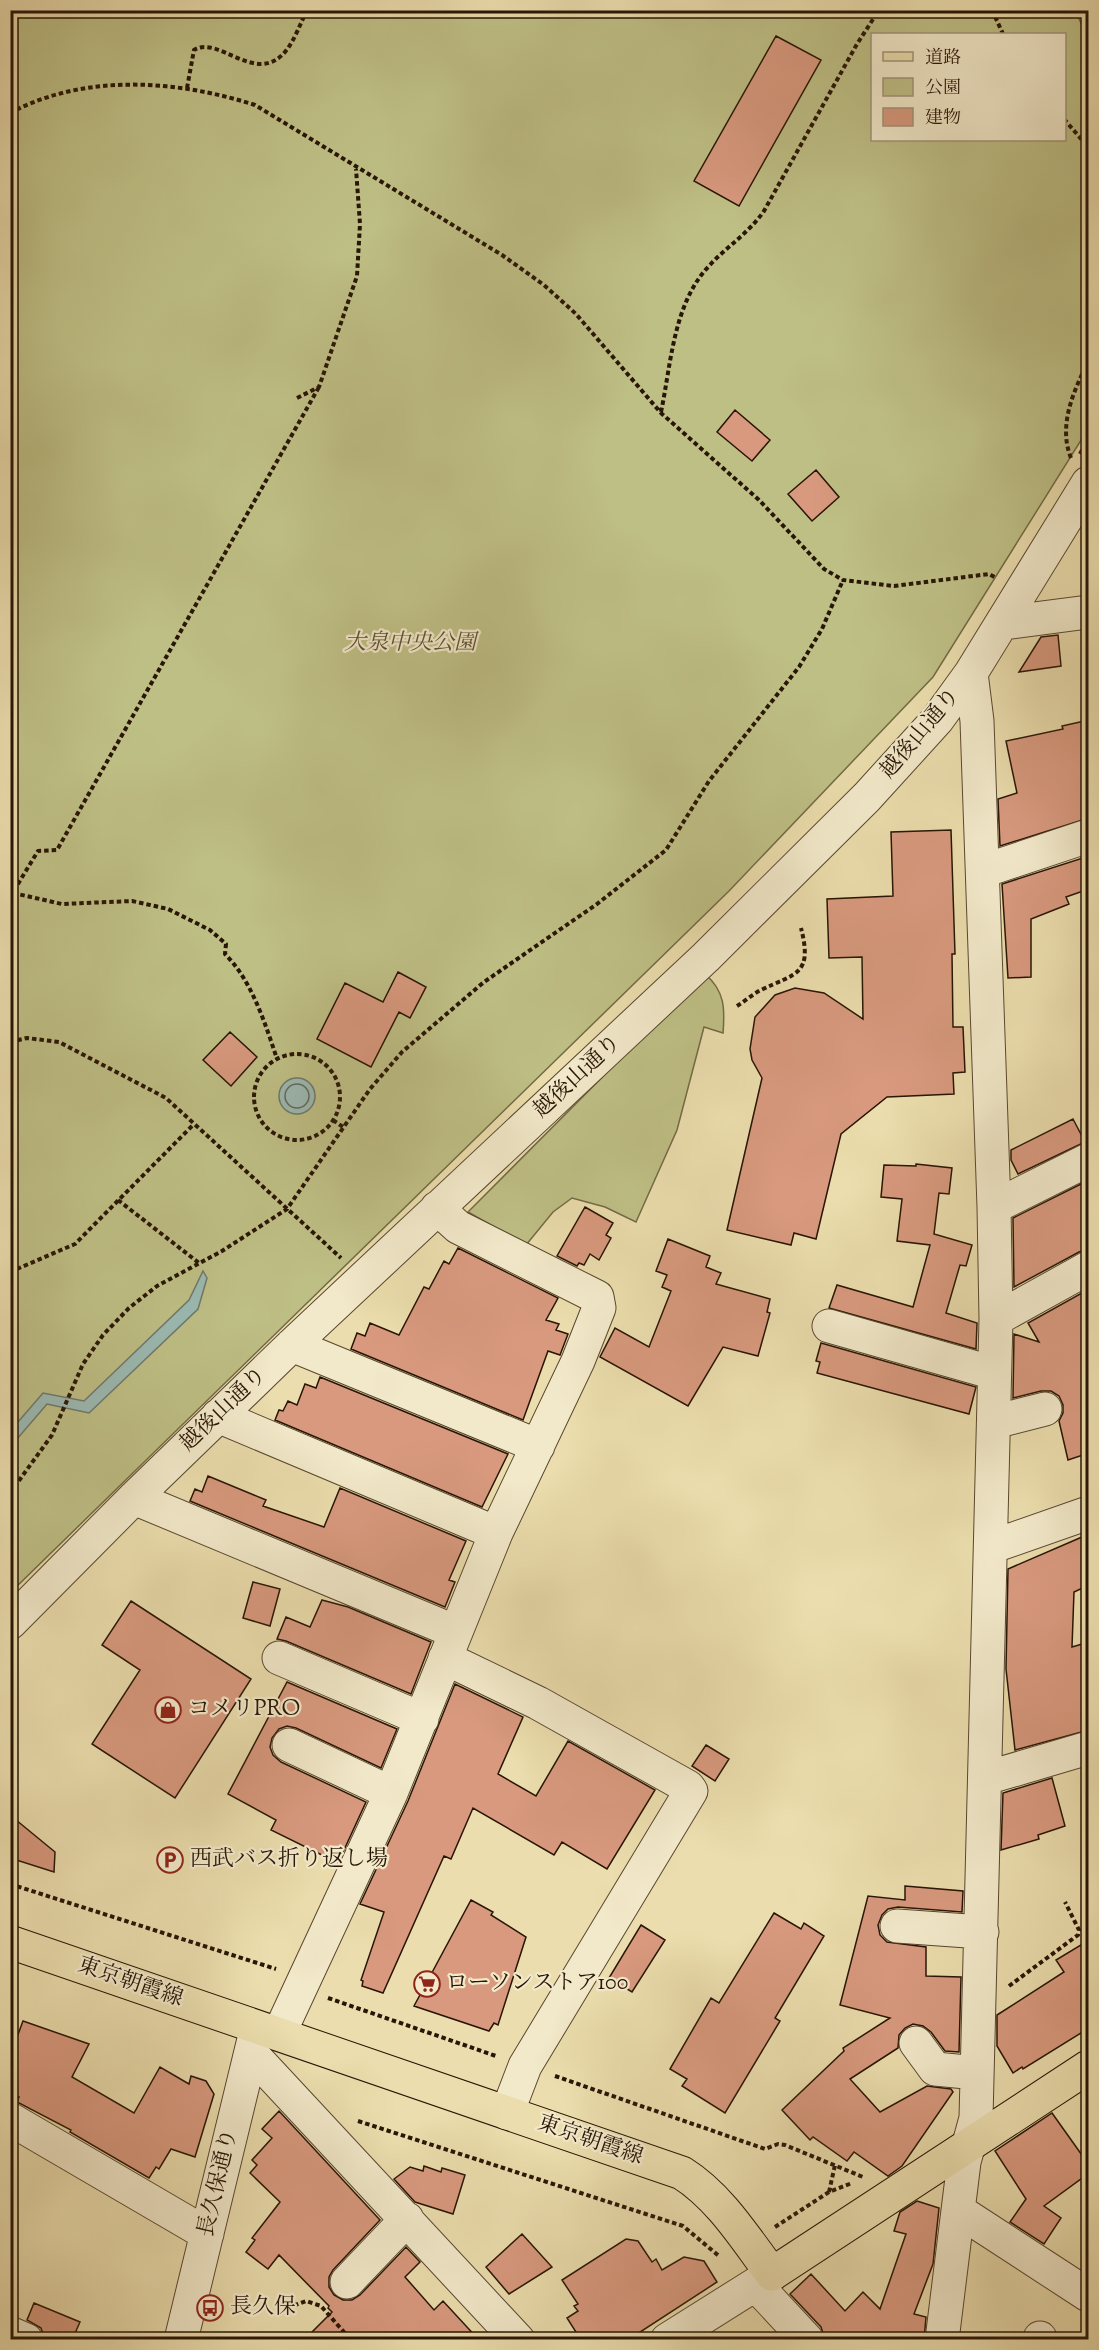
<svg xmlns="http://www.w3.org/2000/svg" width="1099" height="2350" viewBox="0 0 1099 2350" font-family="'Sorts Mill Goudy','Noto Serif JP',serif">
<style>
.green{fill:#bebf85;stroke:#736a45;stroke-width:1.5;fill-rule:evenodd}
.water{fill:#9bbab3;stroke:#6d786d;stroke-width:1.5}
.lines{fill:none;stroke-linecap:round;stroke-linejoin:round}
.shore{stroke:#62685c;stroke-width:1.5}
.building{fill:#d8997e;stroke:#281505;stroke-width:1.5}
.minor-casing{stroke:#59472f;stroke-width:35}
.major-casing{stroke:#281505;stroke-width:35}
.path{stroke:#281505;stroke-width:4;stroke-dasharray:4.5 3;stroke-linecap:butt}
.minor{stroke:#f2e9ca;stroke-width:33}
.major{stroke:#ebddad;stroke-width:33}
.labels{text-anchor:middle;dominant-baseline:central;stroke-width:4.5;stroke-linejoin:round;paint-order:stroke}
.park-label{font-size:22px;font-style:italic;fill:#5c5032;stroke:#f2e9ca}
.street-label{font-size:22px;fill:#281505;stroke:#f2e9ca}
.poi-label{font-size:22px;fill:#281505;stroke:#f2e9ca;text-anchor:start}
</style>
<rect width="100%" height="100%" fill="#ebddad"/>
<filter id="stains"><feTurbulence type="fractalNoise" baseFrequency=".00333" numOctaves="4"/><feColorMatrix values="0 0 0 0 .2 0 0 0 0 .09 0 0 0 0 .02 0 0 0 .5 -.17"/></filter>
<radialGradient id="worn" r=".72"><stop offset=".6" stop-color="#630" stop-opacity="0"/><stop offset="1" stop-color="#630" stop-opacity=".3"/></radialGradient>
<path class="green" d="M 11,11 L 1075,11 L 1088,37 L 1088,429 L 933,677 L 729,891 L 11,1592 ZM 872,34 L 1064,34 L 1064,140 L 872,140 Z
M 705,974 C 725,991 725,1009 723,1033 L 704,1027 L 677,1130 L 636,1222 L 605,1207 L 572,1198 L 553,1212 L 526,1245 L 468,1212 Z"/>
<path class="water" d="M279 1096a18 18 0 1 1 36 0a18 18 0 1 1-36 0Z
M 203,1271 L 207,1278 L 198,1309 L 89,1413 L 47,1404 L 11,1446 L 11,1430 L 43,1393 L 84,1401 L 189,1300 Z"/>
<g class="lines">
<path class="shore" d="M285 1096a12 12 0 1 1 24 0a12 12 0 1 1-24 0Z"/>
</g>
<path class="building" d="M 776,36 L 821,60 L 739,206 L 694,181 Z
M 735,410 L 770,440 L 752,461 L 717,432 Z
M 816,470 L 839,497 L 812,521 L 788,494 Z
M 1058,635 L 1061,666 L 1019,672 L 1041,637 Z
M 1089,720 L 1089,768 L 1083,769 L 1089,789 L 1089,818 L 1000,846 L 998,799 L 1017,793 L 1006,741 L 1063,729 L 1062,726 Z
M 951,830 L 955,954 L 952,954 L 953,1027 L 963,1027 L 965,1072 L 953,1073 L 954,1094 L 887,1097 L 841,1134 L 816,1239 L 794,1233 L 791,1245 L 727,1230 L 762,1078 L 752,1060 L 750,1049 L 755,1017 L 775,995 L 795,988 L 824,993 L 863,1019 L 862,957 L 829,958 L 827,899 L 893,896 L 891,832 Z
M 1089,856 L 1089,889 L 1066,897 L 1069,904 L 1031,919 L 1031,977 L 1008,978 L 1002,884 Z
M 398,972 L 426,987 L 410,1018 L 399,1012 L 371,1067 L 317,1039 L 345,983 L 383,1002 Z
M 230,1032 L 257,1057 L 231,1086 L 203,1060 Z
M 1073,1119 L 1085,1142 L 1018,1174 L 1011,1160 L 1011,1150 Z
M 916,1164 L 952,1168 L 949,1194 L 939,1193 L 934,1234 L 972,1245 L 966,1266 L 960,1265 L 946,1313 L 977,1323 L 976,1349 L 829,1308 L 837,1285 L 913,1307 L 930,1245 L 897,1241 L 902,1199 L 881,1197 L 884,1165 L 916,1166 Z
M 1087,1181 L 1089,1249 L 1079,1252 L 1014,1287 L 1013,1218 Z
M 585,1207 L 613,1223 L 606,1235 L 611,1238 L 599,1260 L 590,1254 L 584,1265 L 579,1263 L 577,1266 L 557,1256 Z
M 668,1239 L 710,1256 L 706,1267 L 721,1273 L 716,1284 L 770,1299 L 767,1312 L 770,1313 L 758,1356 L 723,1347 L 688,1406 L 600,1357 L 615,1328 L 649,1347 L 671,1291 L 662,1287 L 667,1275 L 656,1271 Z
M 458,1248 L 558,1298 L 546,1320 L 559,1324 L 556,1330 L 568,1334 L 560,1355 L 548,1351 L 523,1420 L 351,1349 L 357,1333 L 365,1336 L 370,1323 L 399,1335 L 424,1287 L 429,1289 L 444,1261 L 449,1264 Z
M 1089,1289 L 1089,1453 L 1068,1460 L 1059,1421 L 1063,1413 L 1063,1405 L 1059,1396 L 1051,1391 L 1041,1391 L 1013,1398 L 1014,1334 L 1039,1342 L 1028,1323 Z
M 821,1343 L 976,1387 L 969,1414 L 817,1373 L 820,1362 L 816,1361 Z
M 320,1377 L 508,1454 L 482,1507 L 275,1420 L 279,1410 L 283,1411 L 288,1401 L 297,1405 L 305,1384 L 316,1388 Z
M 208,1476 L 266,1500 L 263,1506 L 324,1527 L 340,1488 L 466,1541 L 449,1580 L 455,1582 L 445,1607 L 190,1501 L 195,1489 L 202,1492 Z
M 1089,1534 L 1089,1585 L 1074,1592 L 1072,1647 L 1089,1642 L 1089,1730 L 1015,1750 L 1006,1669 L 1008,1569 Z
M 253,1582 L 280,1589 L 270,1626 L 243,1618 Z
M 322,1600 L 348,1607 L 431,1642 L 411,1694 L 286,1641 L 277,1639 L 286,1617 L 310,1627 Z
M 131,1601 L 251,1679 L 175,1798 L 92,1744 L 140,1670 L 102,1645 Z
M 287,1682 L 397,1729 L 381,1768 L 296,1728 L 287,1726 L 279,1729 L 272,1738 L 270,1747 L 273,1755 L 281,1762 L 366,1802 L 338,1863 L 271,1830 L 276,1820 L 228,1794 Z
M 455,1684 L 523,1717 L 498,1774 L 536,1796 L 568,1741 L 655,1790 L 607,1869 L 562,1842 L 554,1855 L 473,1808 L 451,1859 L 444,1856 L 383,1993 L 362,1986 L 363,1981 L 361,1980 L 384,1912 L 360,1904 L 408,1801 Z
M 706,1745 L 729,1759 L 715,1781 L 692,1766 Z
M 1052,1778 L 1065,1826 L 1038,1835 L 1039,1839 L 1001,1850 L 1003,1793 Z
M 10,1815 L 55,1852 L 54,1872 L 10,1858 Z
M 905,1886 L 963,1891 L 962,1912 L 898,1907 L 888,1909 L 882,1915 L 878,1925 L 880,1935 L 887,1942 L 926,1947 L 926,1976 L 961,1977 L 959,2052 L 945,2051 L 931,2032 L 923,2026 L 913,2024 L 905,2028 L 899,2035 L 898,2048 L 850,2079 L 880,2112 L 927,2086 L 951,2089 L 953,2092 L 902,2166 L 888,2176 L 854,2152 L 847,2161 L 813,2137 L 810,2140 L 782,2110 L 844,2051 L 843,2048 L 890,2018 L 840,2005 L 868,1896 L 905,1900 Z
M 471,1900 L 493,1912 L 491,1915 L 526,1937 L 498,2025 L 494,2023 L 489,2031 L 414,2006 Z
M 774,1913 L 801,1929 L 804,1923 L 824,1936 L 775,2018 L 780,2021 L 725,2113 L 682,2086 L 687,2079 L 670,2069 L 711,1998 L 719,2003 Z
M 641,1925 L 665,1940 L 632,1992 L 609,1978 Z
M 1089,1940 L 1089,2028 L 1023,2069 L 1022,2067 L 1013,2073 L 997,2046 L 997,2015 L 1064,1972 L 1056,1960 Z
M 23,2021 L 89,2044 L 72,2077 L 134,2113 L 160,2067 L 189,2084 L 191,2076 L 206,2081 L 214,2094 L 195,2157 L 171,2149 L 159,2169 L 156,2167 L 149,2178 L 70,2132 L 71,2130 L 17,2102 L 19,2097 L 10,2093 L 10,2056 Z
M 279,2111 L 380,2220 L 333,2270 L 329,2277 L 329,2287 L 334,2295 L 343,2300 L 352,2300 L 360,2295 L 406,2247 L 420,2262 L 405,2277 L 434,2310 L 443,2301 L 479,2340 L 304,2340 L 332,2312 L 328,2308 L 329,2306 L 279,2255 L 268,2269 L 246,2252 L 255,2240 L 252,2238 L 280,2202 L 250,2173 L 257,2165 L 252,2160 L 272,2138 L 262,2129 Z
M 1052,2113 L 1089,2165 L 1089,2173 L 1044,2206 L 1061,2218 L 1044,2244 L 1010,2222 L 1026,2199 L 995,2151 Z
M 424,2166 L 441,2172 L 442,2168 L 465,2175 L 453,2214 L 415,2202 L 394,2179 L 410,2167 L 423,2171 Z
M 917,2201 L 939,2208 L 933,2264 L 914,2314 L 926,2317 L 924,2340 L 878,2340 L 857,2335 L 852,2340 L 825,2340 L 821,2327 L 790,2294 L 811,2274 L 845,2311 L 863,2292 L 880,2309 L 906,2234 L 894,2231 L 900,2212 Z
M 522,2234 L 552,2267 L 509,2294 L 486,2267 Z
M 626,2239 L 638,2241 L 652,2262 L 656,2259 L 662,2270 L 684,2257 L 704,2261 L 717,2282 L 628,2340 L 581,2340 L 567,2318 L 578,2311 L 574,2306 L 578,2304 L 562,2280 Z
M 34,2303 L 80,2322 L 72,2340 L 51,2340 L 44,2337 L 41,2328 L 27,2320 Z"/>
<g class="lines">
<g class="minor-casing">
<path id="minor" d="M 1004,623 L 1088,612
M 983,871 L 1088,836
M 994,1207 L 1088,1160
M 996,1319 L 1088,1268
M 829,1326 L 994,1373
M 292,1345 L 538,1446
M 218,1416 L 496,1533
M 994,1422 L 1045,1409
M 134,1498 L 456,1632
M 991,1547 L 1088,1513
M 10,1623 L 134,1498 L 292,1345 L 706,957 L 867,797 L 937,720 L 971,673 L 1088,483
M 279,1658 L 422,1719
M 445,1658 L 538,1703 L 688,1787 L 691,1791 L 525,2066 L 507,2113
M 289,1745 L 391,1793
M 986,1778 L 1088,1748
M 897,1926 L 982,1932
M 279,2034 L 391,1793 L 496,1533 L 578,1361 L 599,1308 L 597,1297 L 458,1227 L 437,1208
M 916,2043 L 935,2069 L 977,2073
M 251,2053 L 518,2340
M 10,2119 L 207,2234
M 959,2211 L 1088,2295
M 347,2282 L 407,2219
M 756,2285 L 807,2340
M 10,2333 L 26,2340
M 181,2340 L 255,2035
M 667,2340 L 772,2274
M 942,2340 L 964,2162 L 976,2118 L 996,1319 L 994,1207 L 977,721 L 971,673
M 1040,2340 L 1040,2338"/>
</g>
<g class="major-casing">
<path id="major" d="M 10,1942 L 682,2173 C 720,2197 745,2238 772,2274 L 1088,2067"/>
</g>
<path class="path" d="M 992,10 L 1003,34
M 187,88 L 194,50 C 218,35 253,83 282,55 C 293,45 300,24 307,10
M 10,113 C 85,73 177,80 255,105 L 502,255 L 544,285 L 576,314 L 661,413 L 759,500 L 824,569 L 843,580 L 894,586 L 989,574 L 996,578
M 1064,119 L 1088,147
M 297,398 L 319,387 L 357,276 L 360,224 L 356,169
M 661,412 C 671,365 673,305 708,267 C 726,247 748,234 764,211 L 857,44 L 879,10
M 1080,454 L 1088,439
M 1071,458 C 1058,426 1073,392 1088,362
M 13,893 L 62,904 L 132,901 L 168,909 L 210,930 L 226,944 L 225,954 C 252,981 265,1023 277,1059
M 10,897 L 38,851 L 57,850 L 319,387
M 737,1006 C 745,1001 753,994 761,990 C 796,973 813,975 801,928
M 10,1042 L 27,1038 L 59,1042 L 166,1098 L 341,1258
M254 1097a43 43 0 1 1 86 0a43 43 0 1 1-86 0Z
M 333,1120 L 343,1127
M 118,1200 L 199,1263
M 10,1272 L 75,1244 L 194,1124
M 10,1493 L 52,1435 L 83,1364 L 103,1335 L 129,1308 L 157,1286 L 222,1251 L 287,1209 L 370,1089 L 402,1052 L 484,982 L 597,904 L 666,850 L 709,781 L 799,667 L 822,629 L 843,580
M 10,1884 L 276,1969
M 1009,1986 L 1078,1935 L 1079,1930 L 1065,1902
M 328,1998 L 496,2056
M 555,2076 L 765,2149 L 778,2144 L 785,2145 L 863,2177
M 358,2121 L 683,2226 L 719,2256
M 829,2192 L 835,2165
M 775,2227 L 829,2192 L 852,2183
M 287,2308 L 306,2301 L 321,2306 L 351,2340"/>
<use href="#minor" class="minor"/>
<use href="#major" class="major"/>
</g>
<defs>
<g id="shop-ring" transform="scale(1.35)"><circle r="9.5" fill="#f2e9ca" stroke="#8f2418" stroke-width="1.5"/><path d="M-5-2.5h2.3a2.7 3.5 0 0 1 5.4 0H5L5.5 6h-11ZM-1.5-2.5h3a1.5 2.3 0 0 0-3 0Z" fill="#8f2418"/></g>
<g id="parking-ring" transform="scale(1.35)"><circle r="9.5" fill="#f2e9ca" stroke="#8f2418" stroke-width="1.5"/><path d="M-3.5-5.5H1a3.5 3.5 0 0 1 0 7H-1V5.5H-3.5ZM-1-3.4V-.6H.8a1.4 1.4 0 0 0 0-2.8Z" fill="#8f2418"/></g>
<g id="supermarket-ring" transform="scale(1.35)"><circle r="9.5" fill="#f2e9ca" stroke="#8f2418" stroke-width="1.5"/><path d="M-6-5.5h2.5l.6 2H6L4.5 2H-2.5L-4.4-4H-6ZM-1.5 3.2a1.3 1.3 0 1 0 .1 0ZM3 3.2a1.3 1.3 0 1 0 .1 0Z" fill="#8f2418"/></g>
<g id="bus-ring" transform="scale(1.35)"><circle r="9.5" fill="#f2e9ca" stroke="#8f2418" stroke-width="1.5"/><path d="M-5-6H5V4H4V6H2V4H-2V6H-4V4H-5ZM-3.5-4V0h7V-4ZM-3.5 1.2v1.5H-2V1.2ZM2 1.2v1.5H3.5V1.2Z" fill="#8f2418"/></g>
</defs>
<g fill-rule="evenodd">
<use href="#shop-ring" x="168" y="1710"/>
<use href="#parking-ring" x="170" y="1860"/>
<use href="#supermarket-ring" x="427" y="1984"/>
<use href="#bus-ring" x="210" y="2308"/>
</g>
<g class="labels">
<g class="park-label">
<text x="410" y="644">大泉中央公園</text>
</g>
<g class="street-label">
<text transform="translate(921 734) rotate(-50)">越後山通り</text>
<text transform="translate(578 1077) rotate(-43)">越後山通り</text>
<text transform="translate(224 1410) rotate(-44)">越後山通り</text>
<text transform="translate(130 1983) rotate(19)">東京朝霞線</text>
<text transform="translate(590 2141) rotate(19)">東京朝霞線</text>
<text transform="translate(219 2183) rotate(-77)">長久保通り</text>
</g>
<g class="poi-label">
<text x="188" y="1710">コメリPRO</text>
<text x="190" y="1860">西武バス折り返し場</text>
<text x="446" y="1984">ローソンストア100</text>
<text x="230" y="2308">長久保</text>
</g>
</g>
<rect width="1099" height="2350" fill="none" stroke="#ebddad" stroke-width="36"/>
<rect x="12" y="12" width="1075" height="2326" fill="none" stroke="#281505" stroke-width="3"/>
<rect x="18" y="18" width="1063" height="2314" fill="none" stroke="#281505" stroke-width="1.5"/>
<rect x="871" y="33" width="195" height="108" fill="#f2e9ca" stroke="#a1947b" stroke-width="1.5"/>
<rect x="883" y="52" width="30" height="9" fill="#ebddad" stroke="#a1947b" stroke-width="1.5"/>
<text x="925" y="63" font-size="18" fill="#281505">道路</text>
<rect x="883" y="78" width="30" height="18" fill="#bebf85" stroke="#a1947b" stroke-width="1.5"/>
<text x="925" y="93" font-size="18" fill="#281505">公園</text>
<rect x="883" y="108" width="30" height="18" fill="#d8997e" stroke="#a1947b" stroke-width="1.5"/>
<text x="925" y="123" font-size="18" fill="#281505">建物</text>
<rect width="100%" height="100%" filter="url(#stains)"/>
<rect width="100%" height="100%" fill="url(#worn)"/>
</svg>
